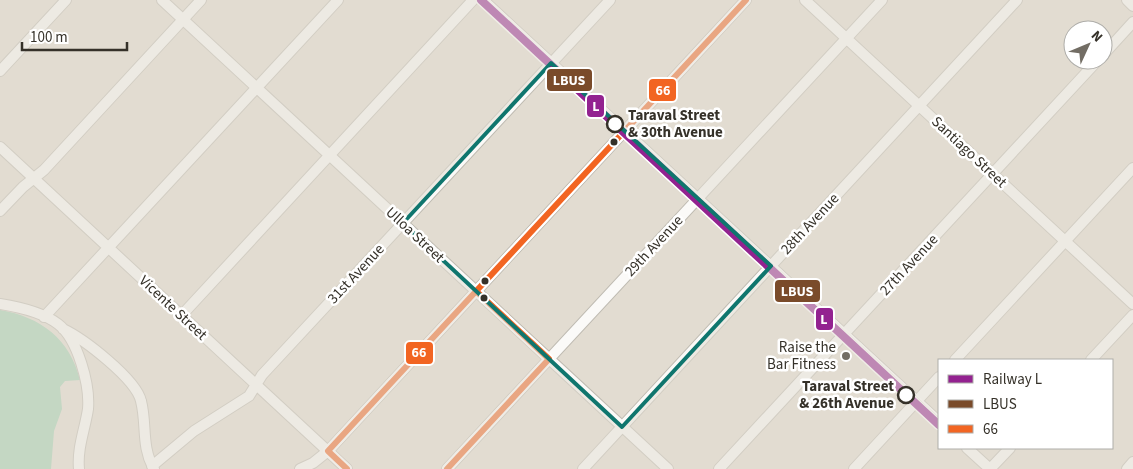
<svg xmlns="http://www.w3.org/2000/svg" width="1133" height="469" viewBox="0 0 1133 469" font-family="'Source Sans 3',sans-serif">
<style>
.green{fill:#9fd0b2}
.lines{fill:none;stroke-linecap:round;stroke-linejoin:round}
.minor-casing{stroke:#bfbbb2;stroke-width:12}
.minor{stroke:#fbfaf8;stroke-width:10}
.bus-1-casing{stroke:#fff;stroke-width:10}
.bus-2-casing{stroke:#fff;stroke-width:10}
.bus-1{stroke:#7a4b2a;stroke-width:6}
.bus-2{stroke:#f26522;stroke-width:6}
.rail-1-casing{stroke:#fff;stroke-width:11}
.rail-1{stroke:#932290;stroke-width:8}
.marked{fill:none;stroke:#0f766e;stroke-width:4;stroke-linejoin:round}
.stop-dot{fill:#fff;stroke:#353129;stroke-width:2.5}
.bus-dot{fill:#353129;stroke:#fff;stroke-width:2}
.poi-dot{fill:#726d64;stroke:#fff;stroke-width:2}
.labels{text-anchor:middle;dominant-baseline:central;stroke-width:5;stroke-linejoin:round;paint-order:stroke}
.stop-label{font-size:15px;font-weight:bold;fill:#353129;stroke:#fff;text-anchor:start}
.street-label{font-size:15px;fill:#353129;stroke:#fff}
.poi-label{font-size:15px;fill:#353129;stroke:#fff;text-anchor:end}
.line-badge{stroke:#fff;stroke-width:2}
.badge-label{font-size:14px;text-anchor:middle;font-weight:bold;fill:#fff}
</style>
<rect width="100%" height="100%" fill="#e2dcd1"/>
<path class="green" d="M 0,310 C 41,317 70,339 80,380 L 65,381 L 60,387 L 62,409 L 54,431 L 51,469 L 0,469 Z"/>
<g class="lines">
<g class="minor-casing">
<path id="minor" d="M 162,0 L 668,469
M 483,0 L 939,422
M 805,0 L 1133,304
M 1127,0 L 1133,6
M 1103,55 L 1133,22
M 0,71 L 66,0
M 0,147 L 347,469
M 0,211 L 23,187 L 44,170 L 201,0
M 0,304 C 19,307 42,312 58,324 C 78,339 90,385 88,409 C 85,429 77,448 79,469
M 181,316 L 473,0
M 44,317 L 338,0
M 63,329 C 84,339 136,379 141,401 C 147,424 141,447 154,469
M 955,360 L 1133,168
M 1091,360 L 1133,315
M 967,448 L 990,469
M 152,466 L 194,431 L 249,396 L 262,375 L 610,0
M 300,469 L 313,463 L 328,451 L 746,0
M 447,469 L 882,0
M 583,469 L 1017,0
M 719,469 L 1098,60
M 854,469 L 939,377
M 990,469 L 1010,448
M 1127,469 L 1133,462"/>
</g>
<use href="#minor" class="minor"/>
<g class="bus-1-casing">
<path id="bus-1" d="M 483,0 L 939,422"/>
</g>
<g class="bus-2-casing">
<path id="bus-2" d="M 347,469 L 328,451 L 746,0
M 447,469 L 549,359 L 476,291"/>
</g>
<use href="#bus-1" class="bus-1"/>
<use href="#bus-2" class="bus-2"/>
<g class="rail-1-casing">
<path id="rail-1" d="M 481,0 L 939,425"/>
</g>
<use href="#rail-1" class="rail-1"/>
</g>
<path d="M0 0H1133V469H0ZM 551,63 L 771,266 L 622,427 L 403,223 Z" fill="#e2dcd1" fill-opacity=".55" fill-rule="evenodd"/>
<path class="marked" d="M 551,63 L 771,266 L 622,427 L 403,223 Z"/>
<g class="stop-dot">
<circle cx="615" cy="124" r="8"/>
<circle cx="906" cy="395" r="8"/>
</g>
<g class="bus-dot">
<circle cx="614" cy="142" r="4.5"/>
<circle cx="485" cy="281" r="4.5"/>
<circle cx="484" cy="298" r="4.5"/>
</g>
<circle class="poi-dot" cx="846" cy="356" r="5"/>
<g class="labels">
<g class="stop-label">
<text x="628" y="115">Taraval Street<tspan x="628" dy="17">&amp; 30th Avenue</tspan></text>
<text x="894" y="386" text-anchor="end">Taraval Street<tspan x="894" dy="17">&amp; 26th Avenue</tspan></text>
</g>
<g class="street-label">
<text transform="translate(969 152) rotate(43)">Santiago Street</text>
<text transform="translate(810 224) rotate(-47)">28th Avenue</text>
<text transform="translate(415 235) rotate(43)">Ulloa Street</text>
<text transform="translate(654 246) rotate(-47)">29th Avenue</text>
<text transform="translate(909 265) rotate(-47)">27th Avenue</text>
<text transform="translate(356 274) rotate(-47)">31st Avenue</text>
<text transform="translate(173 308) rotate(43)">Vicente Street</text>
</g>
<g class="poi-label">
<text x="836" y="347">Raise the<tspan x="836" dy="17">Bar Fitness</tspan></text>
</g>
</g>
<g class="line-badge">
<rect x="546" y="68" width="47" height="24" rx="5" fill="#7a4b2a"/>
<rect x="648" y="78" width="29" height="24" rx="5" fill="#f26522"/>
<rect x="586" y="94" width="19" height="24" rx="5" fill="#932290"/>
<rect x="774" y="279" width="47" height="24" rx="5" fill="#7a4b2a"/>
<rect x="815" y="307" width="19" height="24" rx="5" fill="#932290"/>
<rect x="405" y="341" width="29" height="24" rx="5" fill="#f26522"/>
</g>
<g class="badge-label">
<text x="569" y="85">LBUS</text>
<text x="663" y="95">66</text>
<text x="596" y="111">L</text>
<text x="797" y="296">LBUS</text>
<text x="824" y="324">L</text>
<text x="419" y="357">66</text>
</g>
<rect x="938" y="359" width="175" height="90" fill="#ffffff" stroke="#aeada9"/>
<rect x="948" y="375" width="25" height="8" fill="#932290" stroke="#aeada9"/>
<text x="983" y="384" font-size="15" fill="#353129">Railway L</text>
<rect x="948" y="400" width="25" height="8" fill="#7a4b2a" stroke="#aeada9"/>
<text x="983" y="409" font-size="15" fill="#353129">LBUS</text>
<rect x="948" y="425" width="25" height="8" fill="#f26522" stroke="#aeada9"/>
<text x="983" y="434" font-size="15" fill="#353129">66</text>
<g transform="translate(1088 45) rotate(46)"><circle r="24" fill="#ffffff" stroke="#aeada9"/>
<path d="M0-4L9 19L0 12L-9 19Z" fill="#726d64"/>
<text y="-8" font-size="14" font-weight="bold" text-anchor="middle" fill="#353129">N</text>
</g>
<path d="M22 42v8h105v-8" fill="none" stroke="#353129" stroke-width="2.5"/>
<text x="30" y="42" font-size="15" fill="#353129" stroke="#ffffff" stroke-width="4" paint-order="stroke">100 m</text>
</svg>
